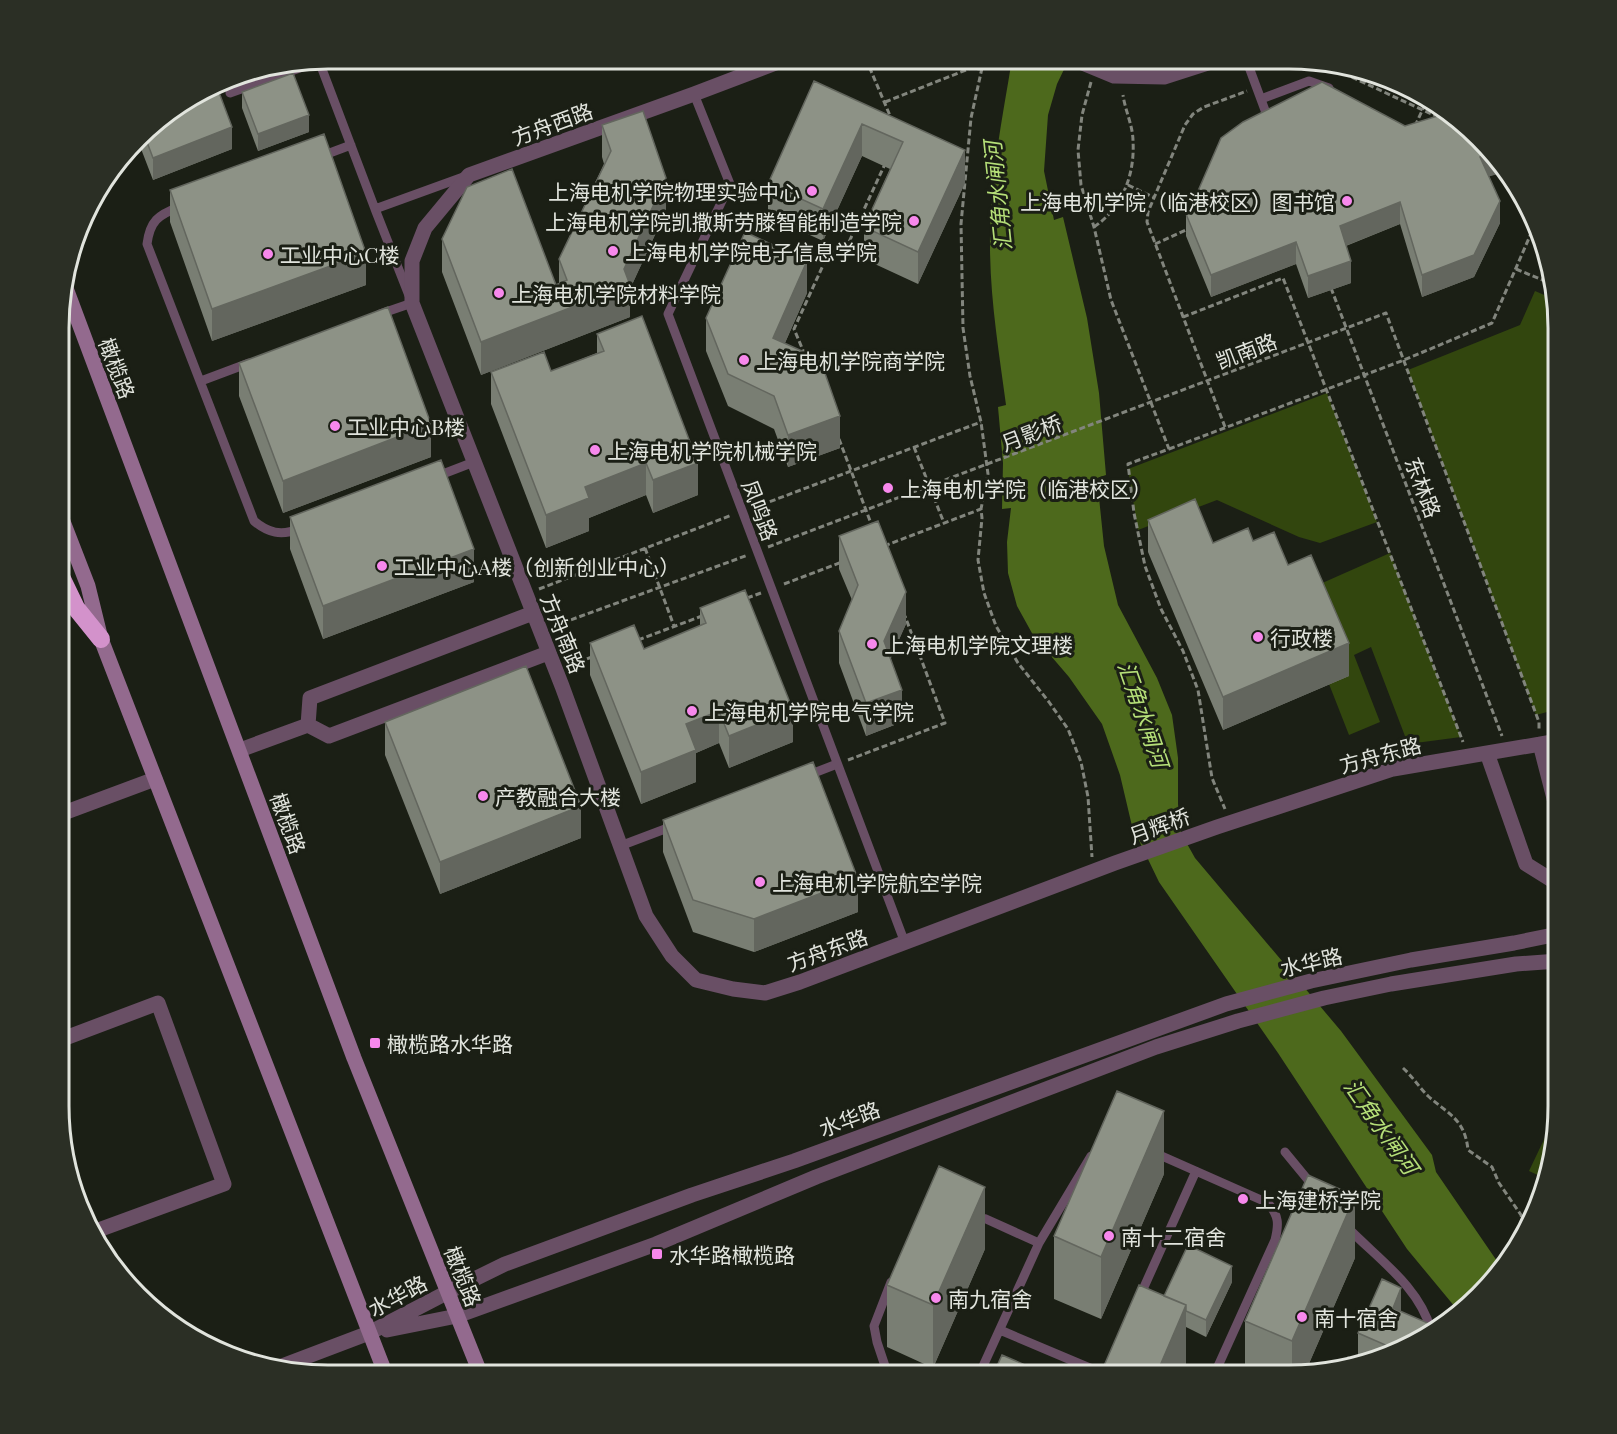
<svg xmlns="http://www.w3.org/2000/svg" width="1617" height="1434" viewBox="0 0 1617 1434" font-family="'Playfair Display','Noto Sans SC',serif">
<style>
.green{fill:#32460e}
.water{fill:#4d691c}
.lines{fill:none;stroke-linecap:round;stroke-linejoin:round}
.path{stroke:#82857d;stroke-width:3;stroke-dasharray:6 3;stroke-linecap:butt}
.service{stroke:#694f65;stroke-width:9}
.minor{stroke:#694f65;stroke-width:15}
.secondary{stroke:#936a8e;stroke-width:15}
.motorway{stroke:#d392cb;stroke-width:18}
.wall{fill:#797e73}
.shaded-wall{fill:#63665e}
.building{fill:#8d9286;stroke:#63665e;stroke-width:1.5}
.poi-dot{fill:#f788ec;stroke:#1b1f15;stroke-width:2}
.labels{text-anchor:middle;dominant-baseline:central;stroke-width:6;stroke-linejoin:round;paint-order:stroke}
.street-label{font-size:21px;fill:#e1e4dd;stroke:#1b1f15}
.poi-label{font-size:21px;fill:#e1e4dd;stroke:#1b1f15;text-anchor:start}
.water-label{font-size:22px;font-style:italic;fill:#b5df78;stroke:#1b1f15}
.rim{fill:none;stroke:#e1e4dd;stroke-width:3}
</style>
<rect width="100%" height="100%" fill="#1b1f15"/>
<path class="green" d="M 1535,291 L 1556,300 L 1558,310 L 1558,709 L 1536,715 L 1408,370 L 1520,325 Z
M 1327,393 L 1377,522 L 1320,543 L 1299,537 L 1217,500 L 1138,530 L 1128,469 Z
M 1390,553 L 1461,737 L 1408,744 L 1371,647 L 1354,655 L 1380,722 L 1349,735 L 1329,684 L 1311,588 Z
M 1558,1110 L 1544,1178 L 1529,1171 Z"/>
<path class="water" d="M 1012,59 L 1069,59 L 1057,84 L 1048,115 L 1044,171 L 1054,220 L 1063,217 L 1087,318 L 1099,393 L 1106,475 L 1097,478 L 1104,546 L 1118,605 L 1157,678 L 1172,715 L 1178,758 L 1178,804 L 1181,833 L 1195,858 L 1341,1031 L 1432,1155 L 1436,1172 L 1499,1264 L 1467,1308 L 1460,1313 L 1407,1249 L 1278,1053 L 1159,882 L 1132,826 L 1120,775 L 1102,724 L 1069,677 L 1033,635 L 1017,606 L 1008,573 L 1007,542 L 1011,508 L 1002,509 L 1003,463 L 998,407 L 1006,405 C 999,352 990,299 990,245 C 989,183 1002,121 1012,59 Z"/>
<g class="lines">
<path class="path" d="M 866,59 L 891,118
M 984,59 L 971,118 L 961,224 L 963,328 L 970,376 L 981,422 L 988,474 L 981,509 L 982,518 L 978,560 L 984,593 L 996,626 L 1018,663 L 1049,702 L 1068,729 L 1081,762 L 1088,797 L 1092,857
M 1309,67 L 1320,66 L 1332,68 L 1438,117
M 1091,82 L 1082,115 L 1078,150 L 1081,185 L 1094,227 L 1111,300 L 1169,449 L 1128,464 L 1134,513 L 1145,566 L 1161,609 L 1183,651 L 1198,690 L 1212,778 L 1225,809
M 885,102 L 971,68 L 981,69
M 1415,126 L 1427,100
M 1128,185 L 1153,197
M 1094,227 C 1122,208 1135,175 1133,141 C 1133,126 1125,110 1123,95
M 1155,244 L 1188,229
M 1516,269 L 1552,284
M 1331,288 L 1502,736
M 1183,317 L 1283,278 L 1463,742
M 805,355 L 794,329 L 830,250 L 843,255 L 885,164
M 1225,427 L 1147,222 L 1148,212 L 1185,125 L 1193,114 L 1204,107 L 1247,91
M 839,439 L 872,526
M 914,447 L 944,523
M 1169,449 L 1404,360 L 1492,323 L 1536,222
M 753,508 L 981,422
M 884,546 L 981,509
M 768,547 L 1386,313 L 1539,722 L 1539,730
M 645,548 L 674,626
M 784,584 L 842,562
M 539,589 L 732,515
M 747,598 L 761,593
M 554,626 L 748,555
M 638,640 L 702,616
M 570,665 L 592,657
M 848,760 L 945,723 L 905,616
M 1403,1068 C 1412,1076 1419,1087 1428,1096 C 1448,1114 1465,1119 1468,1150 L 1492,1167 L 1499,1183 L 1521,1215 L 1524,1228"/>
<path class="service" d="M 1246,59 L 1269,121
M 230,93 L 319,61 L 375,209
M 694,94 L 730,184 L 668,314 L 905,943
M 1261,99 L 1309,81 L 1329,88
M 319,157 L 351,145
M 179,207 C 158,215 150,221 147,244 L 254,521 C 268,533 281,536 299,529
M 380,314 L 412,303 L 375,209 L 466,176
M 201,381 L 249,363
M 435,477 L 474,462
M 806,776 L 837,764
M 620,846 L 673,826
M 1285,1152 L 1313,1186
M 1155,1153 L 1268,1203 C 1279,1216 1279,1224 1275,1240 L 1214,1375
M 975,1217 L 986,1219 L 1039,1243
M 1347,1227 C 1378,1259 1419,1286 1431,1330
M 1140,1296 L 1196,1171
M 1000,1330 L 1104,1374
M 888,1375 L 877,1342 L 874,1326 L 891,1282
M 979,1375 L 1039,1243 L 1091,1156"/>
<path class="minor" d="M 786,59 L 694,94 L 469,175 L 425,228 L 412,261 L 412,303 L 562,686 L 646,916 L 672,956 L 696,980 L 733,989 L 765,993 L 800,982 L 1115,863 L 1217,827 L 1393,769 L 1558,741
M 1073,59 L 1114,76 L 1164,77 L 1220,59
M 533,613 L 310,698 L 308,725 L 329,736 L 548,653
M 1540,744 L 1558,814
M 240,750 L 308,725
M 1487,753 L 1526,864 L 1558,884
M 61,814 L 155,779
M 60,1040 L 158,1003 L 224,1184 L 93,1232
M 387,1330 L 457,1316 L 656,1244 L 816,1177 L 1156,1047 L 1238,1021 L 1324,998 L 1391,984 L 1516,964 L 1558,961
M 282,1366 L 369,1333 L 448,1292 L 505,1264 L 692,1195 L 794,1161 L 1226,1004 L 1311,981 L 1411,960 L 1514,943 L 1558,934"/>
<path class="secondary" d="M 64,283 L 354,1058 L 481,1375
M 62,519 L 88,586 L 101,639 L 386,1375"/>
<path class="motorway" d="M 62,579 L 76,608 L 101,639"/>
</g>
<path class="wall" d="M 814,81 L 965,183 L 918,284 L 864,259 L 864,227 L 890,169 L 862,156 L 823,241 L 768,216 L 768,184 Z
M 242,92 L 309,132 L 258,151 L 242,108 Z
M 151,125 L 232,149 L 153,180 L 138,141 Z
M 602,125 L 666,211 L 630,289 L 630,317 L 481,375 L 442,272 L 442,239 L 556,285 L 559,283 L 559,259 L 604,164 L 602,157 Z
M 1405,126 L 1491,150 L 1505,172 L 1489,176 L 1500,223 L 1474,277 L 1422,297 L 1400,224 L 1346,246 L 1351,283 L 1308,298 L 1296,264 L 1211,297 L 1186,236 L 1186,214 L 1198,209 L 1198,191 Z
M 170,190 L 366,285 L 212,341 L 170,222 Z
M 807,293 L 785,343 L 840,448 L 788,467 L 774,429 L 728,406 L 706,351 L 706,318 Z
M 597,334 L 698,495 L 653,513 L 646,495 L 589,518 L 589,531 L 546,548 L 491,404 L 491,372 L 551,371 L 597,353 Z
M 239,363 L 431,457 L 283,513 L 239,396 Z
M 290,517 L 474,582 L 323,639 L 290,549 Z
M 1148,520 L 1213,543 L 1253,541 L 1288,565 L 1349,676 L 1223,730 L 1148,552 Z
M 839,536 L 906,624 L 890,659 L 902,722 L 866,736 L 839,663 L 839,631 L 852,600 L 839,569 Z
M 700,608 L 793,742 L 729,768 L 719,743 L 696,753 L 696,782 L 641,804 L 590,675 L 590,643 L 644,649 L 700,626 Z
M 385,722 L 581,838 L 440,894 L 385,755 Z
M 663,820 L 858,912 L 754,952 L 693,932 L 663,852 Z
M 1164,1174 L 1101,1319 L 1054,1299 L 1054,1236 Z
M 985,1249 L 933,1368 L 887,1347 L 887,1285 Z
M 1355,1258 L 1304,1375 L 1245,1375 L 1245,1321 Z
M 1232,1282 L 1206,1337 L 1186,1327 L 1186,1368 L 1164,1296 Z
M 1401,1312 L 1437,1327 L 1392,1355 L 1344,1366 L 1358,1362 L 1358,1333 Z"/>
<path class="shaded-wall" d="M 309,115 L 309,132 L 258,151 L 258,134 Z
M 862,124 L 862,156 L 823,241 L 823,209 Z
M 232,127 L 232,149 L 153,180 L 153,158 Z
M 965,150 L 965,183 L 918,284 L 918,252 Z
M 1493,153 L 1505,172 L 1480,179 L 1480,157 Z
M 666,178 L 666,211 L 630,289 L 630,317 L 481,375 L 481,342 L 624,269 Z
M 1500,201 L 1500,223 L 1474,277 L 1422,297 L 1422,275 Z
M 1400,202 L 1400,224 L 1340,248 L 1340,226 Z
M 1296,242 L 1296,264 L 1211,297 L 1211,275 Z
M 366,253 L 366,285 L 212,341 L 212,309 Z
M 807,261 L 807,293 L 773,370 L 773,338 Z
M 1351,261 L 1351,283 L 1308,298 L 1308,276 Z
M 840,416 L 840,448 L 788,467 L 788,435 Z
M 431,424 L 431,457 L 283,513 L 283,481 Z
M 646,463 L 646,495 L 589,518 L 589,531 L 546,548 L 546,515 L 585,487 Z
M 698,463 L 698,495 L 653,513 L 653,480 Z
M 474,549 L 474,582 L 323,639 L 323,606 Z
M 906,592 L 906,624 L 884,674 L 884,641 Z
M 1349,643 L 1349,676 L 1223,730 L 1223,697 Z
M 902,690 L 902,722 L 866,736 L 866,703 Z
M 793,710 L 793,742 L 729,768 L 729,736 Z
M 719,711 L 719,743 L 696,753 L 696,782 L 641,804 L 641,772 L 686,724 Z
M 581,806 L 581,838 L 440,894 L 440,862 Z
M 858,879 L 858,912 L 754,952 L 754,919 Z
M 1164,1111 L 1164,1174 L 1101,1319 L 1101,1257 Z
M 985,1187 L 985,1249 L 933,1368 L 933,1305 Z
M 1355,1196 L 1355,1258 L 1304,1375 L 1292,1375 L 1292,1341 Z
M 1232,1266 L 1232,1282 L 1206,1337 L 1206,1320 Z
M 1401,1288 L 1401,1321 L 1393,1308 Z
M 1186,1305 L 1186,1368 L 1183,1375 L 1156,1375 Z"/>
<path class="building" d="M 293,73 L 309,115 L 258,134 L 242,92 Z
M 814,81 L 965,150 L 918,252 L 864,227 L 903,142 L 862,124 L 823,209 L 768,184 Z
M 1322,82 L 1405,126 L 1444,114 L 1491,150 L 1493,153 L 1480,157 L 1500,201 L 1474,255 L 1422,275 L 1400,202 L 1340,226 L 1351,261 L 1308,276 L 1296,242 L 1211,275 L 1186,214 L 1204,206 L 1198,191 L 1221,138 L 1243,122 Z
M 217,87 L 232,127 L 153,158 L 144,134 L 151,125 Z
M 643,111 L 666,178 L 624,269 L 630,285 L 481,342 L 442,239 L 467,187 L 512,169 L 556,285 L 567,280 L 559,259 L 611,151 L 602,125 Z
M 324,134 L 366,253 L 212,309 L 170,190 Z
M 745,232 L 807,261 L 773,338 L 820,359 L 840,416 L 788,435 L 774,396 L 728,374 L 706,318 Z
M 388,307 L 431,424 L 283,481 L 239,363 Z
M 642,316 L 698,463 L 653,480 L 646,463 L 585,487 L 589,498 L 546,515 L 491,372 L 544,352 L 551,371 L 604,351 L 597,334 Z
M 441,460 L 474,549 L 323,606 L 290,517 Z
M 1195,499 L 1213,543 L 1248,528 L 1253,541 L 1274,532 L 1288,565 L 1311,555 L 1349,643 L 1223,697 L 1148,520 Z
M 878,521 L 906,592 L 884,641 L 902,690 L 866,703 L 839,631 L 858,585 L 839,536 Z
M 745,590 L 793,710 L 729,736 L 719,711 L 686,724 L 696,750 L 641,772 L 590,643 L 634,625 L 644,649 L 706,623 L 700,608 Z
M 526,666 L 581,806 L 440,862 L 385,722 Z
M 813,762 L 858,879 L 754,919 L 693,900 L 663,820 Z
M 1117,1091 L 1164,1111 L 1101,1257 L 1054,1236 Z
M 939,1166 L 985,1187 L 933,1305 L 887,1285 Z
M 1308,1175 L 1355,1196 L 1292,1341 L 1245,1321 Z
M 1188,1245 L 1232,1266 L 1206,1320 L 1186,1311 L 1186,1305 L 1164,1296 Z
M 1382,1279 L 1401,1288 L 1393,1308 L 1437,1327 L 1399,1351 L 1358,1333 Z
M 1139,1285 L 1186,1305 L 1156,1375 L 1100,1375 Z
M 1002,1355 L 1039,1371 L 1037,1375 L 993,1375 Z
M 1348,1357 L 1359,1363 L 1344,1366 Z"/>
<g class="poi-dot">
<circle cx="812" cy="191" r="6"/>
<circle cx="1347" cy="201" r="6"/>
<circle cx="914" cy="221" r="6"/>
<circle cx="613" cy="251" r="6"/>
<circle cx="268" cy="254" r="6"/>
<circle cx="499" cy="293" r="6"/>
<circle cx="744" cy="360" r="6"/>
<circle cx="335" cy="426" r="6"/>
<circle cx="595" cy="450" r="6"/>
<circle cx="888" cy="488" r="6"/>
<circle cx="382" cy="566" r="6"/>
<circle cx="1258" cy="637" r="6"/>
<circle cx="872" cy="644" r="6"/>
<circle cx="692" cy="711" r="6"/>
<circle cx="483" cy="796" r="6"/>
<circle cx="760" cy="882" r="6"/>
<rect x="369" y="1037" width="12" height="12" rx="3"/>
<circle cx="1243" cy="1199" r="6"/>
<circle cx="1109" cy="1236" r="6"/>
<rect x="651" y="1248" width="12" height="12" rx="3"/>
<circle cx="936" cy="1298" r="6"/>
<circle cx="1302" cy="1317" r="6"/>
</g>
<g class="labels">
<g class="street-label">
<text transform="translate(552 123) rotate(-20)">方舟西路</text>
<text transform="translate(1246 350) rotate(-21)">凯南路</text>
<text transform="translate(118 368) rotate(69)">橄榄路</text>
<text transform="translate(1031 432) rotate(-21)">月影桥</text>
<text transform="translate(1424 487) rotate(69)">东林路</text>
<text transform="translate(761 510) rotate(69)">凤鸣路</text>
<text transform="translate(564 633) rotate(68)">方舟南路</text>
<text transform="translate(1380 754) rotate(-15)">方舟东路</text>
<text transform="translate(289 823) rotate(70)">橄榄路</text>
<text transform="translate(1159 825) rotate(-20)">月辉桥</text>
<text transform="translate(827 949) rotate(-20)">方舟东路</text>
<text transform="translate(1311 961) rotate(-13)">水华路</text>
<text transform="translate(849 1118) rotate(-20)">水华路</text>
<text transform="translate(464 1276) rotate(68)">橄榄路</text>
<text transform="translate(397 1295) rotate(-28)">水华路</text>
</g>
<g class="poi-label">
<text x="800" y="191" text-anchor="end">上海电机学院物理实验中心</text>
<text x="1335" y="201" text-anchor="end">上海电机学院（临港校区）图书馆</text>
<text x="902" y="221" text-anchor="end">上海电机学院凯撒斯劳滕智能制造学院</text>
<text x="625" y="251">上海电机学院电子信息学院</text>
<text x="280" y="254">工业中心C楼</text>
<text x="511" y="293">上海电机学院材料学院</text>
<text x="756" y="360">上海电机学院商学院</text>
<text x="347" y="426">工业中心B楼</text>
<text x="607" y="450">上海电机学院机械学院</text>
<text x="900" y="488">上海电机学院（临港校区）</text>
<text x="394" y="566">工业中心A楼（创新创业中心）</text>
<text x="1270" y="637">行政楼</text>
<text x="884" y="644">上海电机学院文理楼</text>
<text x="704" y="711">上海电机学院电气学院</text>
<text x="495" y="796">产教融合大楼</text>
<text x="772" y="882">上海电机学院航空学院</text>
<text x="387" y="1043">橄榄路水华路</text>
<text x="1255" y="1199">上海建桥学院</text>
<text x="1121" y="1236">南十二宿舍</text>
<text x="669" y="1254">水华路橄榄路</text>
<text x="948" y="1298">南九宿舍</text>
<text x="1314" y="1317">南十宿舍</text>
</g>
<g class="water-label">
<text transform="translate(997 196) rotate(-96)">汇角水闸河</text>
<text transform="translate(1144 714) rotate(71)">汇角水闸河</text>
<text transform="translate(1382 1126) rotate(55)">汇角水闸河</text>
</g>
</g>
<path d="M0 0H1617V1434H0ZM328 69H1289A259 259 0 0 1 1548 328V1106A259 259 0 0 1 1289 1365H328A259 259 0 0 1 69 1106V328A259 259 0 0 1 328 69Z" fill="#2b2f25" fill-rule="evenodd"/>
<path class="rim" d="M328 69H1289A259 259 0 0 1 1548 328V1106A259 259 0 0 1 1289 1365H328A259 259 0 0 1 69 1106V328A259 259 0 0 1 328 69Z"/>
</svg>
